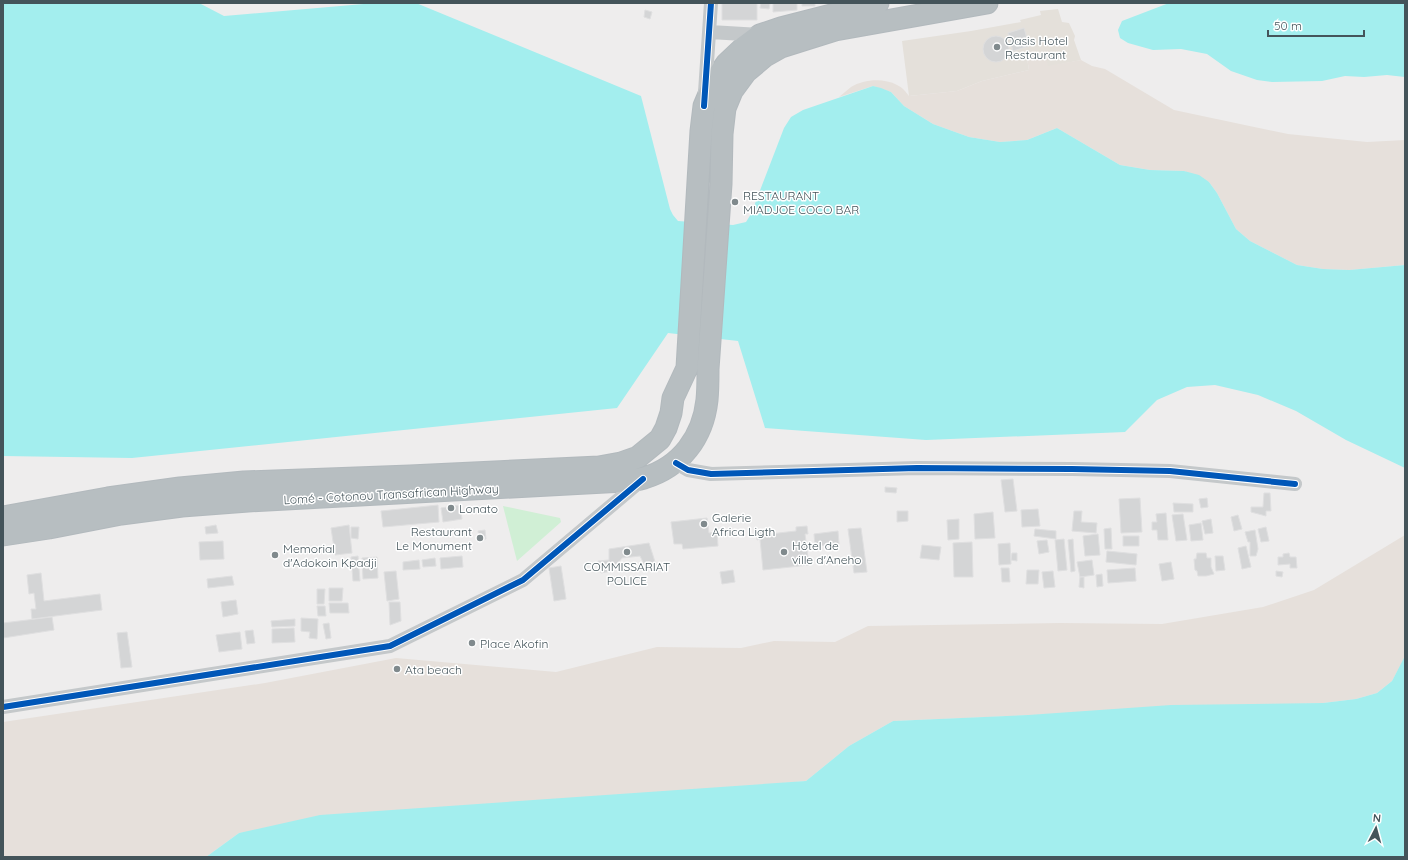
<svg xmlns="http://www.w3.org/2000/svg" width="1408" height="860" viewBox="0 0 1408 860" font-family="Quicksand,sans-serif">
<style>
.commercial{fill:#e4e0da}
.green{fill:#d0efd5}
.sand{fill:#e6e0db}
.water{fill:#a3eeee}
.building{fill:#d4d5d6;stroke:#dfdfe0}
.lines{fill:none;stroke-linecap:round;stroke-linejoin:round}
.highway-casing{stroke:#b2b9bd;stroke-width:23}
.minor{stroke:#c4c8ca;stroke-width:14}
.highway{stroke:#b7bec1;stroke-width:21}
.cycleway-casing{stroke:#fff;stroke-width:8}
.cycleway{stroke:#0057b8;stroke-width:6}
.poi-dot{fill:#808a8d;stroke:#fff;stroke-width:1.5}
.labels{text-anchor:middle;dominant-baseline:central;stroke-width:3;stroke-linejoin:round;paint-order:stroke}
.poi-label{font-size:12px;fill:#44545a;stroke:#fff;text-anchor:start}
.street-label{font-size:12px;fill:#44545a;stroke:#fff}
</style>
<rect width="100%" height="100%" fill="#eeeded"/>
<path class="commercial" d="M 1058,9 L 1062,22 L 1069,23 L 1075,36 L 1074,40 L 1081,60 L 1047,67 L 1027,58 L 1029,70 L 982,81 L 957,91 L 909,96 L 902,41 L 971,31 L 1021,22 L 1020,20 L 1041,15 L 1040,11 Z"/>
<path class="green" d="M 503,506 L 560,518 L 561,522 L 517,561 Z"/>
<path class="sand" d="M 1045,54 L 1048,66 L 1081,60 L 1092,66 L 1105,69 L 1174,110 L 1288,134 L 1367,142 L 1405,140 L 1405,265 L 1349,270 L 1323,269 L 1297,265 L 1250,241 L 1236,229 L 1217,193 L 1209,182 L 1184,171 L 1150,170 L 1120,165 L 1057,128 L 1027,140 L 1000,142 L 969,137 L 933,124 L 904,106 L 891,92 L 873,86 L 839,97 C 843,94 847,90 851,87 C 864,79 884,78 897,85 C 902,87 906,92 909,96 L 957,91 L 982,81 L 1029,70 L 1027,58 Z
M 1405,535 L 1404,659 L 1392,681 L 1377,693 L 1356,699 L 1323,703 L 893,721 L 849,746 L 806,781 L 239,833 L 206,857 L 3,857 L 3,722 L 265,683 L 396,658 L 556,672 L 657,647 L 741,648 L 774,641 L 835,642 L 868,626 L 1060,623 L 1162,624 L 1263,607 L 1314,590 Z"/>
<path class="water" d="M 3,3 L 199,3 L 224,16 L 375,3 L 416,3 L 641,96 L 670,209 L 673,215 L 678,221 L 733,225 L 746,222 L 751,214 L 784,128 L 791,117 L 803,110 L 873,86 L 881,88 L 891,92 L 904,106 L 933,124 L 969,137 L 1000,142 L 1027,140 L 1057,128 L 1120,165 L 1150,170 L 1184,171 L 1199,175 L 1209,182 L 1217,193 L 1236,229 L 1250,241 L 1297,265 L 1323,269 L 1349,270 L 1405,265 L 1405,468 L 1346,440 L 1296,411 L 1258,395 L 1215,385 L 1187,387 L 1157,400 L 1125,432 L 926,440 L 765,428 L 738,341 L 668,333 L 617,408 L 132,458 L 3,456 Z
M 1169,3 L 1405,3 L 1405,77 L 1387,75 L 1364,77 L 1345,76 L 1322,81 L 1272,82 L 1257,80 L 1231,71 L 1207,54 L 1181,49 L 1153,50 L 1128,43 L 1120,38 L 1118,30 L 1122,21 Z
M 1405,656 L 1405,857 L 206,857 L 239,833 L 320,815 L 806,781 L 849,746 L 893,721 L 1028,715 L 1171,705 L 1323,703 L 1356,699 L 1377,693 L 1392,681 Z"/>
<path class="building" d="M 722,3 L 757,3 L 757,20 L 722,20 Z
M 761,3 L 770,3 L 769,9 L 760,8 Z
M 773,3 L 797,3 L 797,10 L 773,12 Z
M 802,3 L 815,3 L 815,6 L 802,6 Z
M 645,10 L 652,12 L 650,19 L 644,17 Z
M 1024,28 L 1029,46 L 1013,51 L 1008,33 Z
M983 49a13 13 0 1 1 26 0a13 13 0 1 1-26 0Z
M 1013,479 L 1017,511 L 1005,512 L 1001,480 Z
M 885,487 L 897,488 L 896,493 L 885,492 Z
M 1264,493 L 1270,493 L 1271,511 L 1266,511 L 1266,516 L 1251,512 L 1251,507 L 1263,507 Z
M 1140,498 L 1142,532 L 1121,533 L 1119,499 Z
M 1207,498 L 1208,507 L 1201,508 L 1199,499 Z
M 1173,503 L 1193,504 L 1193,512 L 1174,512 Z
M 438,505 L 439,522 L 383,527 L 381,511 Z
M 460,505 L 462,519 L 443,522 L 441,508 Z
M 1038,509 L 1040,526 L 1022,527 L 1021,510 Z
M 897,511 L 908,511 L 908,521 L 897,522 Z
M 1074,511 L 1082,511 L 1081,522 L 1097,523 L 1096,533 L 1072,531 Z
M 993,512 L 995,538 L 975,539 L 974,514 Z
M 1166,513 L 1168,540 L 1158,540 L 1157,530 L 1152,530 L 1152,522 L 1157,522 L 1156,514 Z
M 1183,514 L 1187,540 L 1176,541 L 1172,515 Z
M 1238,515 L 1242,529 L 1234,531 L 1231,517 Z
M 707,518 L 709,533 L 717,532 L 718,546 L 683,549 L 682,544 L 674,544 L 671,522 Z
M 959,519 L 959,539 L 948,540 L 947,520 Z
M 1211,519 L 1213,533 L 1205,534 L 1202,521 Z
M 1201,523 L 1203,540 L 1191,541 L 1189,525 Z
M 216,525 L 218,533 L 206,534 L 205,527 Z
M 349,525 L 352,553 L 335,555 L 331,528 Z
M 807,526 L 808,534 L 805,534 L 809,565 L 763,570 L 760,539 L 757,540 L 756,531 L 770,530 L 770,534 L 796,531 L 796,527 Z
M 351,527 L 359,527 L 358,539 L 351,538 Z
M 1266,527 L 1269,541 L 1261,542 L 1258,529 Z
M 861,528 L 867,572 L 854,573 L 848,529 Z
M 1111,528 L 1112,549 L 1105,549 L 1104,529 Z
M 1035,529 L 1056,531 L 1056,539 L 1034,536 Z
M 485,530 L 486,539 L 480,540 L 478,531 Z
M 1255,530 L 1258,549 L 1256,556 L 1250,556 L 1250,542 L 1248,542 L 1245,532 Z
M 838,531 L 839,544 L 815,546 L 814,534 Z
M 1098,534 L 1100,555 L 1085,556 L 1083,536 Z
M 1123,536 L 1139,536 L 1139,546 L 1123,546 Z
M 1064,539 L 1067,570 L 1058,571 L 1055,540 Z
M 1073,539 L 1075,571 L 1071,572 L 1068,540 Z
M 1047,540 L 1049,552 L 1039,554 L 1037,541 Z
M 223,541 L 224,559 L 200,560 L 199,542 Z
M 972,542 L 973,577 L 954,577 L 953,543 Z
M 649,543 L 656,565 L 646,568 L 640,556 L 622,558 L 612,571 L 601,573 L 598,561 L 609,560 L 609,549 Z
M 1010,543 L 1011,564 L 999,565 L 998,544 Z
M 922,545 L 941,547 L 939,560 L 920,558 Z
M 1246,546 L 1251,567 L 1242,569 L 1238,548 Z
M 1107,551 L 1137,554 L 1136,565 L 1106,562 Z
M 1012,553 L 1017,553 L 1017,561 L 1011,560 Z
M 1197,553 L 1206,553 L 1207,558 L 1211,558 L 1211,567 L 1214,574 L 1206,576 L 1198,576 L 1197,571 L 1195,570 L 1194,559 L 1196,559 Z
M 1289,553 L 1290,557 L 1296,557 L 1297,568 L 1290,568 L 1290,564 L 1278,565 L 1278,557 L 1283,557 L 1283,554 Z
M 358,556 L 360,581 L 353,581 L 351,557 Z
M 462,556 L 463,567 L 441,569 L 440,558 Z
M 1215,556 L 1223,556 L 1225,570 L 1216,571 Z
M 377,557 L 378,578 L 363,579 L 362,558 Z
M 435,558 L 436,566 L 423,567 L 422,560 Z
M 419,560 L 420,569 L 403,570 L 403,562 Z
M 1092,560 L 1094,575 L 1080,577 L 1077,562 Z
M 1171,562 L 1174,579 L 1162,581 L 1159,564 Z
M 561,566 L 566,599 L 554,601 L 549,568 Z
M 1001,568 L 1009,568 L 1010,582 L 1002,582 Z
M 1135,568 L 1136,581 L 1108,583 L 1107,570 Z
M 733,570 L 735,582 L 722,584 L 720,572 Z
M 1027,570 L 1039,570 L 1038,584 L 1026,584 Z
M 396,571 L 399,599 L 387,601 L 384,572 Z
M 1053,571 L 1055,587 L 1044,588 L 1042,572 Z
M 1276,571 L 1283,572 L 1282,577 L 1276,576 Z
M 41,573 L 44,601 L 100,594 L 102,610 L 32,619 L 31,609 L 36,609 L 34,593 L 29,594 L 27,575 Z
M 1102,574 L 1103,586 L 1097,587 L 1096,575 Z
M 232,576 L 234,585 L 208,588 L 207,579 Z
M 1080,577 L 1084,577 L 1084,588 L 1079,587 Z
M 329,588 L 343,588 L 342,601 L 329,601 Z
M 317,589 L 325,589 L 324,604 L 317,604 Z
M 236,600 L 238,614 L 223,617 L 221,602 Z
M 389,602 L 400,602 L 401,621 L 390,625 Z
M 329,603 L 348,603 L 349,613 L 330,613 Z
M 317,606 L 325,606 L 326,616 L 318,616 Z
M 52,617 L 54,630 L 3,638 L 3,623 Z
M 301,618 L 318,619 L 317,639 L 309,638 L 310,632 L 301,631 Z
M 295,619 L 295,626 L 272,627 L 271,621 Z
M 329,623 L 331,638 L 326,639 L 323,624 Z
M 294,628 L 295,642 L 272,643 L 272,629 Z
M 253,630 L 255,643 L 247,644 L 245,631 Z
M 127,632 L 132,667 L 121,668 L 117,633 Z
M 240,632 L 242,649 L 219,652 L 216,635 Z"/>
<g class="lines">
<g class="highway-casing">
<path id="highway" d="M 3,517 L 108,498 L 180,488 L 244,482 L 410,476 L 599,467 L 621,463 L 638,457 L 660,439 L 666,428 L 671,413 L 673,398 L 687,368 L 701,131 L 704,106 L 715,80 L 727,63 L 744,47 L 760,35 L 781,28 L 878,3
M 3,535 L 49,528 L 121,514 L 182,506 L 248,501 L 605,482 C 617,481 632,482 644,478 C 681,467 703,437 707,400 C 708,390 708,379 708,369 L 721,184 L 722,134 L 725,108 L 732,91 L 746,72 L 765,56 L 781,47 L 835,30 L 987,3"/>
</g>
<path class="minor" d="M 710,32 L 760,35
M 705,92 L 711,3
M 676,463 L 688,470 L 711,474 L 917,468 L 1072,469 L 1170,471 L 1295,484
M 3,707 L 390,646 L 523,580 L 643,479"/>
<use href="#highway" class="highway"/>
<g class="cycleway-casing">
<path id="cycleway" d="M 704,106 L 711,3
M 676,463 L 688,470 L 711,474 L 917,468 L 1072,469 L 1170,471 L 1295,484
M 3,707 L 390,646 L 523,580 L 643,479"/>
</g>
<use href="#cycleway" class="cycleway"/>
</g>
<g class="poi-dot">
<circle cx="997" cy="47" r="4"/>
<circle cx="735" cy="202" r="4"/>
<circle cx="451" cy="508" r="4"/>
<circle cx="704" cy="524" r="4"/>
<circle cx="480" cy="538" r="4"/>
<circle cx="627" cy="552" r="4"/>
<circle cx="784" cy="552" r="4"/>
<circle cx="275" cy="555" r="4"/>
<circle cx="472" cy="643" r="4"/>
<circle cx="397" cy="669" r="4"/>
</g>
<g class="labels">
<g class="poi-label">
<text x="1005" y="40">Oasis Hotel<tspan x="1005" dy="14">Restaurant</tspan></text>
<text x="743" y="195">RESTAURANT<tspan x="743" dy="14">MIADJOE COCO BAR</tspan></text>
<text x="459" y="508">Lonato</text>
<text x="712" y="517">Galerie<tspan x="712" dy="14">Africa Ligth</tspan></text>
<text x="472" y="531" text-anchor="end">Restaurant<tspan x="472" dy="14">Le Monument</tspan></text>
<text x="792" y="545">Hôtel de<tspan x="792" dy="14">ville d'Aneho</tspan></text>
<text x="283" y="548">Memorial<tspan x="283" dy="14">d'Adokoin Kpadji</tspan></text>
<text x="627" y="566" text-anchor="middle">COMMISSARIAT<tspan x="627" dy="14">POLICE</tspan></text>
<text x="480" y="643">Place Akofin</text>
<text x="405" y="669">Ata beach</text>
</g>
<g class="street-label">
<text transform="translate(391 494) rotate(-3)">Lomé - Cotonou Transafrican Highway</text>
</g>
</g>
<rect width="1408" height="860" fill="none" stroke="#44545a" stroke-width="8"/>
<g transform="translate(1376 828) rotate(6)" stroke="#ffffff" stroke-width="3" paint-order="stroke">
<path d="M0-3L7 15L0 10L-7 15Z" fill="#44545a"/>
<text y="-6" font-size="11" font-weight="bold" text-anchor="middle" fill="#44545a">N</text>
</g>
<path d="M1268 30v6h96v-6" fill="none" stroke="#44545a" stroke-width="2"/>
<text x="1274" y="30" font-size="12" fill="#44545a" stroke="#ffffff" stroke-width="3" paint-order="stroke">50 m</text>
</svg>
